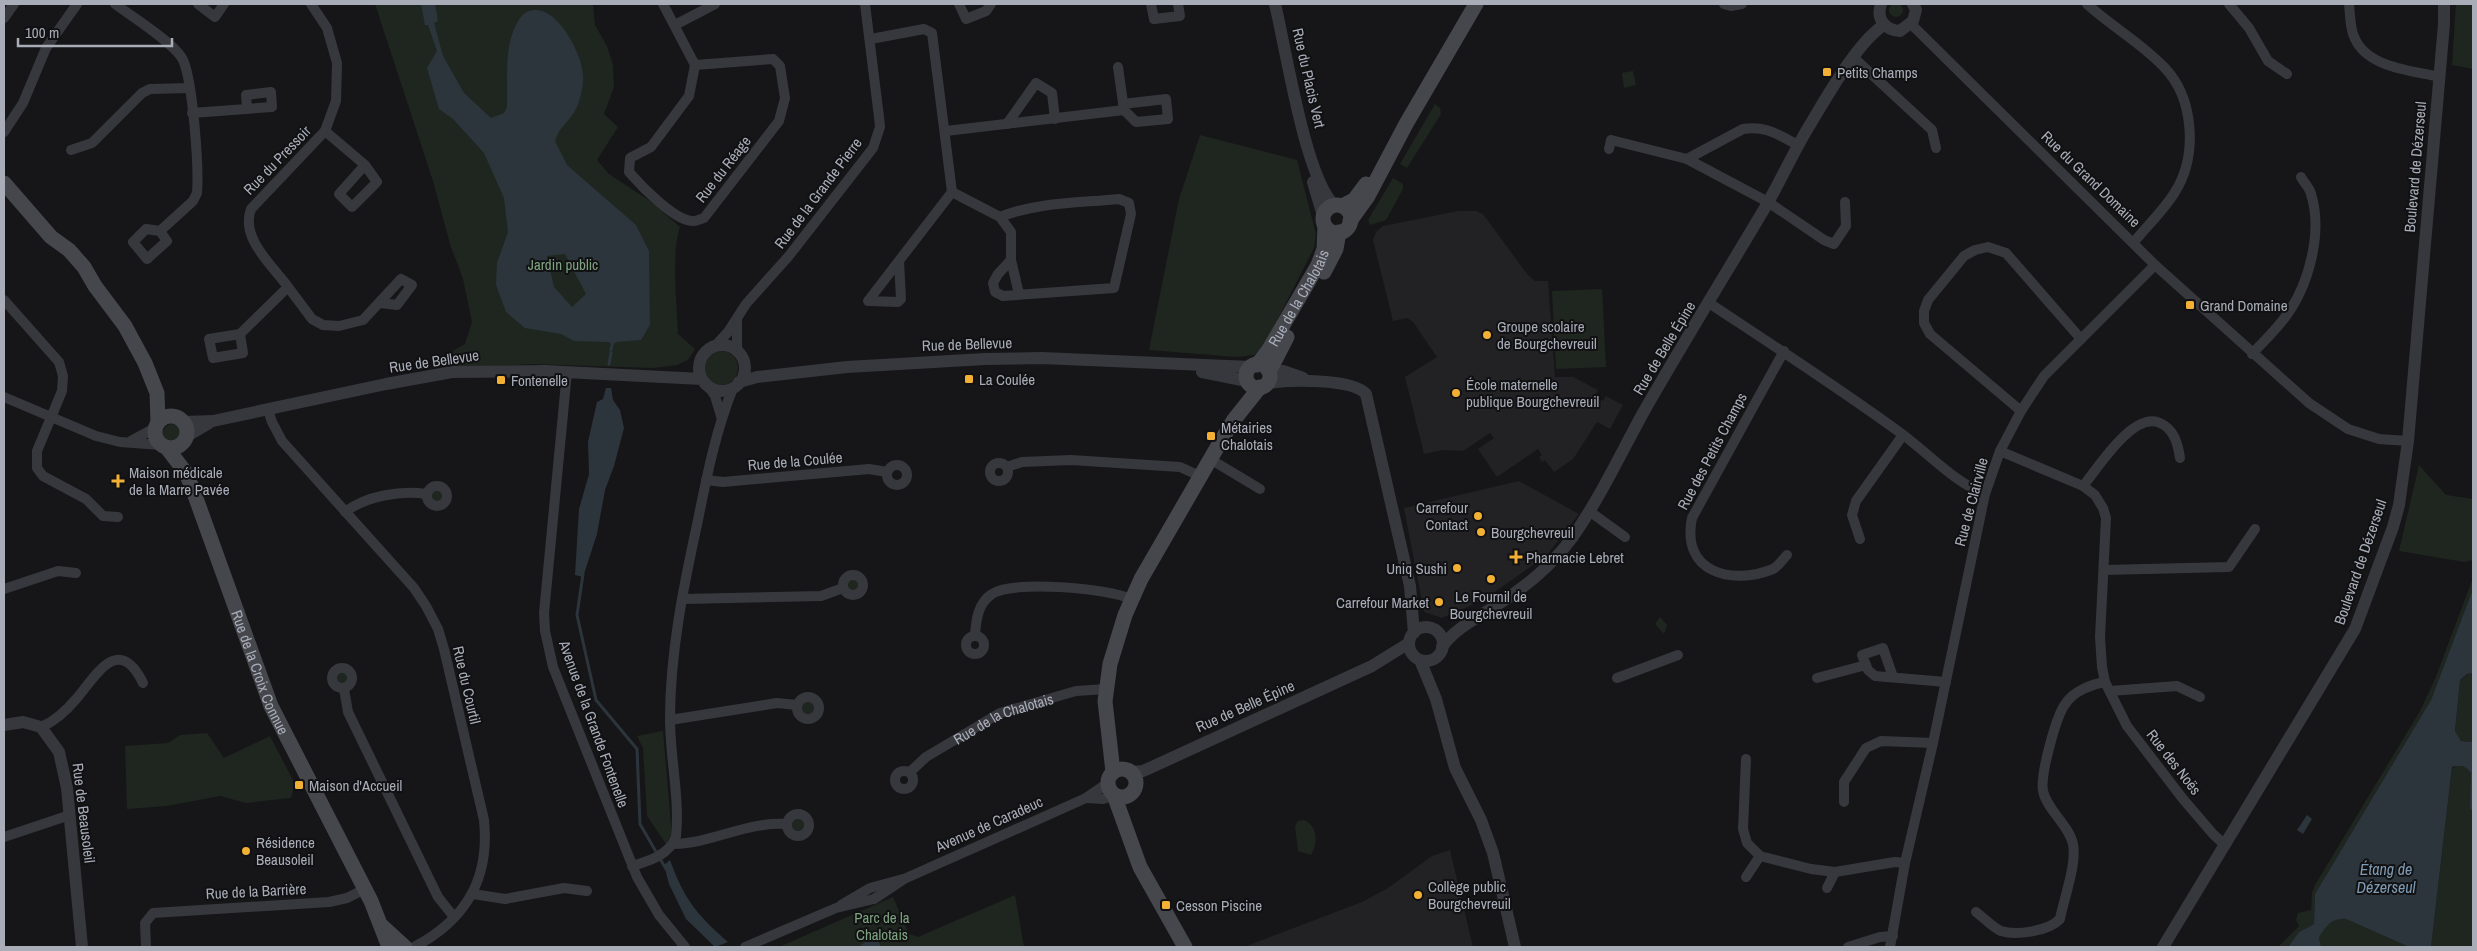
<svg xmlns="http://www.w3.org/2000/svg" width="2477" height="951" viewBox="0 0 2477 951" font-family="'Archivo Narrow',sans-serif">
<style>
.built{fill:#222225}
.green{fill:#1e261f}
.water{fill:#2c353c;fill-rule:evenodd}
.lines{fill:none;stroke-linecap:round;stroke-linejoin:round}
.stream{stroke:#2c353c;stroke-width:3}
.minor{stroke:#37383d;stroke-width:10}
.tertiary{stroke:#37383d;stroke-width:12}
.secondary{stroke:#45474d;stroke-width:15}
.poi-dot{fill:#f2b134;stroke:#111113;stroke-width:2}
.labels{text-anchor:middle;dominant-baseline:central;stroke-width:4;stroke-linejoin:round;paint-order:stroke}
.poi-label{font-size:15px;fill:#a8adb8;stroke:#111113;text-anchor:start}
.street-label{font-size:15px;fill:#a8adb8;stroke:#111113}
.park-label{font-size:15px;fill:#7fa381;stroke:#111113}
.water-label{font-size:16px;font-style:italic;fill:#7f9bb3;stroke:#111113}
</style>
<rect width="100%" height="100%" fill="#161618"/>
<path class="built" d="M 1458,211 L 1476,211 L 1483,214 L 1527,274 L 1535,281 L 1548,281 L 1555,377 L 1573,377 L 1598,390 L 1594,396 L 1603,401 L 1606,396 L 1623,405 L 1610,429 L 1597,422 L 1573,459 L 1554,472 L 1545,460 L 1542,462 L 1539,457 L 1542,455 L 1538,449 L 1497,477 L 1478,449 L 1494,438 L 1490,433 L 1463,451 L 1443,450 L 1424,454 L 1405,377 L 1437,357 L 1413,322 L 1407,318 L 1393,321 L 1373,240 L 1376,232 L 1383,226 Z
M 1519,481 L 1579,514 L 1546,556 L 1483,600 L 1442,618 L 1424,612 L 1404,508 Z
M 1450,850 L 1473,947 L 1244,947 L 1362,902 L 1388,888 L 1432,856 Z"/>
<path class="green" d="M1889 10a7 7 0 1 1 14 0a7 7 0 1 1-14 0Z
M 375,4 L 593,4 L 595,25 L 607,46 L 613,65 L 614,87 L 604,114 L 618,127 L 597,160 L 609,174 L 650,201 L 680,227 C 671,253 677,305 678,334 L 695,349 L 688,360 L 677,365 L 654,368 L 530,364 L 454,369 L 453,351 L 465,344 L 472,322 L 463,279 L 450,244 L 433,181 Z
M 2456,4 L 2473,4 L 2473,69 L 2452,65 Z
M 1633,71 L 1636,85 L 1624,88 L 1622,73 Z
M 1435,104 L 1440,108 L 1441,114 L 1407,168 L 1400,164 Z
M 1200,135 L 1297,160 L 1316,234 L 1314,248 L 1264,346 L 1254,355 L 1237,357 L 1149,350 L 1179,199 Z
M 1393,178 L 1403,184 L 1403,189 L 1386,220 L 1370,225 L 1368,220 Z
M 1602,289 L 1606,367 L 1556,369 L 1552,291 Z
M704 368a17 17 0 1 1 34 0a17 17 0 1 1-34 0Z
M163 433a9 9 0 1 1 18 0a9 9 0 1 1-18 0Z
M 2419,465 L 2446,495 L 2473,499 L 2473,560 L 2464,562 L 2399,551 Z
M431 496a6 6 0 1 1 12 0a6 6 0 1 1-12 0Z
M 2473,578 L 2473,589 L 2431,700 L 2315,894 L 2314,924 L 2299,932 L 2288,947 L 2278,947 L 2299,926 L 2296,920 L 2298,913 L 2311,910 L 2312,893 L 2315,885 L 2420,711 L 2435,679 Z
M847 585a6 6 0 1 1 12 0a6 6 0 1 1-12 0Z
M 1660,617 L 1667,625 L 1664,634 L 1655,624 Z
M336 678a6 6 0 1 1 12 0a6 6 0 1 1-12 0Z
M 2473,673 L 2473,739 L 2471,742 L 2461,741 L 2455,731 L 2460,680 L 2468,674 Z
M802 708a6 6 0 1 1 12 0a6 6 0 1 1-12 0Z
M 663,731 L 671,825 L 671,835 L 666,844 L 647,816 L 643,748 L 637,736 Z
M 207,733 L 224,758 L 270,736 L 295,784 L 291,798 L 246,803 L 220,796 L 167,806 L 127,809 L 125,746 L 168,743 L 180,735 Z
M 2460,765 L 2468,768 L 2472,773 L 2473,947 L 2431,947 L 2452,768 Z
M792 825a6 6 0 1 1 12 0a6 6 0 1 1-12 0Z
M 1304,820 C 1318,826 1318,843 1311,855 L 1298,851 L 1295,826 L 1298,821 Z
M 1015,895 L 1024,947 L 779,947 L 893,897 L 909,934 L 918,937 Z
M 2338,918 L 2346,919 L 2409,947 L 2321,946 L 2319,938 L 2324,927 Z"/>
<path class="water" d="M 421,4 L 435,4 L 438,21 L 434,23 L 443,56 L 464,93 L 491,118 L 504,113 L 507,107 C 508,77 503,43 520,18 C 524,12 530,10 536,10 C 559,10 583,55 583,76 C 584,85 580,101 576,109 C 570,121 558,128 555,141 L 567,165 L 636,225 L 649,251 L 650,325 L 641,340 L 616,342 L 613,345 L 608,342 L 574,341 L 561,334 L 525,328 L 506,312 L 496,285 L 497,263 L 508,232 L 504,198 L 484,153 L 453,119 L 439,109 L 427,68 L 437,51 L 428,25 L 425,25 ZM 565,254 L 586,294 L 572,307 L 554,287 L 547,256 Z
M 606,388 L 611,388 L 613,400 L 620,410 L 624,428 L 614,466 L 605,490 L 597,534 L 583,577 L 575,575 L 579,509 L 589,474 L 588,442 L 597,402 L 603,399 Z
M 2473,589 L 2473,673 L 2467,674 L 2460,680 L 2455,731 L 2461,741 L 2471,742 L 2473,739 L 2473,812 L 2470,808 L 2471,773 C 2466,765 2460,765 2452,767 L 2431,947 L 2409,947 L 2346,919 C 2333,917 2325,926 2319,938 L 2321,946 L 2324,947 L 2288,947 L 2299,932 L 2314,924 L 2315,894 L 2431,700 Z
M 2307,815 L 2312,819 L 2303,834 L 2297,830 Z
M 670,860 C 684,899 697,915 728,942 L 715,947 L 686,919 L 669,884 L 664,865 Z
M 871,937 L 879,942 L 881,947 L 859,947 Z"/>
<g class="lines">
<path class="stream" d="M 611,350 L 612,345
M 609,364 L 611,353
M 583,574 L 577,615 L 596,700 L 637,749 L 640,824 L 666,869"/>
<g class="minor">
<path d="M 115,4 C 130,15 176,44 183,60 C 193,82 199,168 197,193 L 193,201 L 160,231"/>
<path d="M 198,4 L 215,17 L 224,4"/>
<path d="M 663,4 L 695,65 L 689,96 L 651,147 L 630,158 L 629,172 C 641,186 674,220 692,221 C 696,222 700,219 704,218 L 779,121 L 785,98 L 780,66 L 773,59 L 695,65"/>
<path d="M 959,4 L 966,19 L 986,11 L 991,4"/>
<path d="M 1151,4 L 1154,19 L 1180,16 L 1178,4"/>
<path d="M 1724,4 L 1731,6 L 1742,4"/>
<path d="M 2087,4 C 2111,26 2141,43 2164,67 C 2194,98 2198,155 2175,192 C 2164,210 2147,226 2134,242"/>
<path d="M 2229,4 L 2249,28 L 2268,61 L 2287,74"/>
<path d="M 2349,4 C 2350,13 2350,25 2353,34 C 2364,68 2411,70 2439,77"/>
<path d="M 4,18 L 14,4"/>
<path d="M 1911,24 L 2155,265 L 2309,403 L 2348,429 L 2379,439 L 2408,441"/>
<path d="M 675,25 L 715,4"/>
<path d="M 871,39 L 924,29 L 932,33 L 952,192 L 1000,217 C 1037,202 1080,203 1119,199 L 1129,203 L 1131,214 L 1114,288 L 1003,296 L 995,292 L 993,283 L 998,274 L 1011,260"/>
<path d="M 1854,58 L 1932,130 L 1936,148"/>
<path d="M 1123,104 L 1166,99 L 1168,119 L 1136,122 L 1124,110"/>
<path d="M 192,113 L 272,107 L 271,92 L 246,95 L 247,109"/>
<path d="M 1007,124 L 1036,83 L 1052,93 L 1055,119"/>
<path d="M 325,131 L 365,165 L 339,194 L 352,207 L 377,182 L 365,165"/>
<path d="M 946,131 L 1124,110 L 1118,67"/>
<path d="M 4,132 L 23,103 L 46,48 L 77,4"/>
<path d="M 1609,149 L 1611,140 L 1687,159 L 1743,129 C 1766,125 1778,135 1798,145"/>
<path d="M 71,150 L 92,143 L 142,93 L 150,89 L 189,88"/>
<path d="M 1687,159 L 1768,202 L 1824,240 L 1834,244 L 1846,226 L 1845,202"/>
<path d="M 1000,217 L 1011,232 L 1011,260 L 1019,294"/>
<path d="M 146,229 L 160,231 L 167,241 L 147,259 L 133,242 Z"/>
<path d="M 899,261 L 901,299 L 898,302 L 868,301 L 952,192"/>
<path d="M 288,287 L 312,319 L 323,325 L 339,326 L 363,320 L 401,279 L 412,285 L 397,305 L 381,303"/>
<path d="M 4,300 L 59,362 L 63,376 L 62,391 L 37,451 L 37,468 L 43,476 L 86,499 L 103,516 L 118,517"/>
<path d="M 1709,303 C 1774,346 1839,388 1902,434 C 1929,454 1954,482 1985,494"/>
<path d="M 737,320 L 737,352"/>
<path d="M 240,334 L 243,353 L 213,358 L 209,339 L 240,334 L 288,287 C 272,265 240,238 251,209 L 325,131 L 336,101 L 337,63 L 327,28 L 311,4"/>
<path d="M 715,346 L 728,332 L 746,304 L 788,257 L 873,148 L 880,127 L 879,117 L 865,4"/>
<path d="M 1784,351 L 1692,518 C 1681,572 1731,586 1773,569 C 1779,566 1783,559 1787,555"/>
<path d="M 2252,354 C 2263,342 2276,330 2286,316 C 2309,285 2323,232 2311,194 C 2310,188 2304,183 2301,177"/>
<path d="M 567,372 L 544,613 L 545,631 L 553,667 L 637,877 L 659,915 L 685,947"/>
<path d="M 708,386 L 715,396 L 721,416"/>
<path d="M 4,397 L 96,436 L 120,442 L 161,445"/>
<path d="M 268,410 L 272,422 L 282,441 L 414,588 L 426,606 L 438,629 L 444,649 L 484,820 C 490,879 466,920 414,947"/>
<path d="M 2021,411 L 1930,334 L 1924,323 L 1924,311 L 1928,300 L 1964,256 L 1975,250 L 1988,247 L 2006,253 L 2081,339"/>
<path d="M 131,441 L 155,428"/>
<path d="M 2000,451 L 2083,486 L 2095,495 L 2103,508 L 2106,518 L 2100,637 L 2102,667 L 2105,682 L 2127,726 L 2183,799 L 2213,834 L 2225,845"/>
<path d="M 1210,459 L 1260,489"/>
<circle cx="999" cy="472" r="9"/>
<circle cx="897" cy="475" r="10"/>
<path d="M 1007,467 L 1022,462 L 1071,460 L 1180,467 L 1200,476"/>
<path d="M 706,480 L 723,482 L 869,469 L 887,472"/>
<circle cx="437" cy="496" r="10"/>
<path d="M 2083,486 C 2098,468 2133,411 2160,423 C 2174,429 2178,444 2180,458"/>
<path d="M 1589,511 L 1625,537"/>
<path d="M 345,512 C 366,496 401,490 426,494"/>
<path d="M 1860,539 L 1852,515 L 1856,501 L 1903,435"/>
<path d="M 2104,570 L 2229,567 L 2255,529"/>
<circle cx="853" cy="585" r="10"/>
<path d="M 4,589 L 58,571 L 76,573"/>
<path d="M 683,599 L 821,596 L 843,588"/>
<path d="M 975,635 C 976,620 978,603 992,594 C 1012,580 1108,588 1131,599"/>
<circle cx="975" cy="645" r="9"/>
<circle cx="342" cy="678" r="10"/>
<path d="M 1893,677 L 1883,648 L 1862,655 L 1868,670 L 1875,676 L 1946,682"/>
<path d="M 1617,678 L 1678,655"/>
<path d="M 1817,678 L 1866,665"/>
<path d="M 344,689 L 348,712 L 438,897 L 454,917"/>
<path d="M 2110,691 L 2177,686 L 2200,697"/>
<circle cx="808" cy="708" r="11"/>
<path d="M 670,720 L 777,703 L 797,705"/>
<path d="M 41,727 C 56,721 67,710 77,698 C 97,674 119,634 143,683"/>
<path d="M 1746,759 L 1743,829 L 1747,843 L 1760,856 L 1811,869 L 1835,872 L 1895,862 L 1905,863"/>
<circle cx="904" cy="780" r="9"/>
<path id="s1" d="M 910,772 L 926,757 L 1000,713 L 1076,691 L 1106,689"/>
<path d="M 1086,798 L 1103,799 L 1114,795"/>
<path d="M 1844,802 L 1844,782 L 1866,748 L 1881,741 L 1933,743"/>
<circle cx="798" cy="825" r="11"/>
<path d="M 4,837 L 70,815"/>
<path d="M 674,844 C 713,843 748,821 787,824"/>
<path d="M 632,866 C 649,861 670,855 676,836 C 680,798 670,758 670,719 C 670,652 684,584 698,520 C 707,475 716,430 733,388"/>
<path d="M 1746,877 L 1760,856"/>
<path d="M 1827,888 L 1835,872"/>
<path d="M 473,894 L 505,899 L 564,888 L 587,891"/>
<path d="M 841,905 L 870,888 L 903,879"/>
<path d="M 1976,912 C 1983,917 1993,928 2001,931 C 2016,936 2049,931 2060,919 C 2064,898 2077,864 2073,844 C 2069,825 2047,810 2043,791 C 2040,776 2056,715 2066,703 C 2074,691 2092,684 2105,682"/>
<path d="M 146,947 L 145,923 L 153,913 L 329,902 L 347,898 L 365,889"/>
<path d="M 745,947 L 836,908 L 874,899 L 904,879 L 1086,798 L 1108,783"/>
<path d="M 1848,947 L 1880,937 L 1893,936"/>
<path d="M 1890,947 L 1905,863 L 1933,743 L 1985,494 L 2000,451 L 2021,411 L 2044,376 L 2155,265"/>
</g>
<path class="tertiary" d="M 1275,4 C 1286,49 1305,177 1334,205
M 1881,4 C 1876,18 1884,30 1900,31 L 1913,21 L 1916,10 L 1913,4
M 1313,182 L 1323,216
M699 368a23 23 0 1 1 46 0a23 23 0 1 1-46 0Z
M 1268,371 L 1283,371 L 1303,378
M 1202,372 L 1247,381
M 739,382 L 757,377 L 847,367 L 985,359 L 1042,358 L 1251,367
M 1267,383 C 1288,380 1352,378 1366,394 L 1410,586 L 1414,633
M 184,422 L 213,421 L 386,384 L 452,372 L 545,371 L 702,379
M 187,436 L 209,423
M1409 644a17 17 0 1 1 34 0a17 17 0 1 1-34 0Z
M 1442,647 C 1456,627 1478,618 1497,605 C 1526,587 1552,565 1572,538 C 1600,498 1620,455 1643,413 C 1683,343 1725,275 1766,206 C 1781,180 1793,153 1808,128 C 1825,100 1857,42 1884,25
M 1420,660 L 1436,699 L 1455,768 L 1481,820 L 1493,853 L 1515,947
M 4,725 L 23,722 L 41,727 L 59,752 L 67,788 L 82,947
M 1130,772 L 1143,771 L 1152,767 L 1372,666 L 1409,643
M 2163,947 L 2355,629 L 2393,527 L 2399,505 L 2408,441 L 2444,24 L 2444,4"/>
<g class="secondary">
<path d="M 4,183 L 51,237 L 69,250 L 84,267 L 95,286 L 125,326 L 145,363 L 157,393 L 158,422"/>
<circle cx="1337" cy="219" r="14"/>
<path d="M 1342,206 L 1354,200 L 1366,184"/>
<path d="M 1350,221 L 1368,196 L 1406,124 L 1476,4"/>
<path d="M 1324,272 L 1336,249 L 1339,232"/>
<circle cx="1258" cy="376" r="12"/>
<path id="s2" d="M 1257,365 L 1268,351 L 1318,265 L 1324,249 L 1325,226"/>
<path d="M 1268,370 L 1272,366 L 1287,337"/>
<circle cx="171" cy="432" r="16"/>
<path id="s3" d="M 167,448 L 186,473 L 193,490 L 271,706 L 371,901 L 389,947"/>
<circle cx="1122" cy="783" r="14"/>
<path d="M 1113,772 L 1105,701 L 1110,664 L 1125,615 L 1141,579 L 1215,451 L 1233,421 L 1260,387"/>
<path d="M 1114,795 L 1140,867 L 1185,947"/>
<path d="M 382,926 L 405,947"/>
</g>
</g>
<g class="poi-dot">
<rect x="1822" y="67" width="10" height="10" rx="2.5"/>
<rect x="2185" y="300" width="10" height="10" rx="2.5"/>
<circle cx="1487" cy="335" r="5"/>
<rect x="964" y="374" width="10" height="10" rx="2.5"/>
<rect x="496" y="375" width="10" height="10" rx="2.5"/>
<circle cx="1456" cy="393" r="5"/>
<rect x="1206" y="431" width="10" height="10" rx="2.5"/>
<path d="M115.5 473.5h5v5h5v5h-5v5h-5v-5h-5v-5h5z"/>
<circle cx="1478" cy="516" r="5"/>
<circle cx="1481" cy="532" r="5"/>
<path d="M1513.5 549.5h5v5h5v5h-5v5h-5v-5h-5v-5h5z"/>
<circle cx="1457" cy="568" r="5"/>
<circle cx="1491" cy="579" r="5"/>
<circle cx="1439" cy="602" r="5"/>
<rect x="294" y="780" width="10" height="10" rx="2.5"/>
<circle cx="246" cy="851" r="5"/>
<circle cx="1418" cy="895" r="5"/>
<rect x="1161" y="900" width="10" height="10" rx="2.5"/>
</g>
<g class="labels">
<g class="poi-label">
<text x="1837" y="72">Petits Champs</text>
<text x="2200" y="305">Grand Domaine</text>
<text x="1497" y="326">Groupe scolaire<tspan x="1497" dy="17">de Bourgchevreuil</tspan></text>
<text x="979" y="379">La Coulée</text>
<text x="511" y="380">Fontenelle</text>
<text x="1466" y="384">École maternelle<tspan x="1466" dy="17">publique Bourgchevreuil</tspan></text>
<text x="1221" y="427">Métairies<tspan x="1221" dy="17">Chalotais</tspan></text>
<text x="129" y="472">Maison médicale<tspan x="129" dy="17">de la Marre Pavée</tspan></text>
<text x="1468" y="507" text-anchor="end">Carrefour<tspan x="1468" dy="17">Contact</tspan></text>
<text x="1491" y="532">Bourgchevreuil</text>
<text x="1526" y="557">Pharmacie Lebret</text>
<text x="1447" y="568" text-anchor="end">Uniq Sushi</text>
<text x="1491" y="596" text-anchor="middle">Le Fournil de<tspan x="1491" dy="17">Bourgchevreuil</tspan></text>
<text x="1429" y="602" text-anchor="end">Carrefour Market</text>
<text x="309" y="785">Maison d'Accueil</text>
<text x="256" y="842">Résidence<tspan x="256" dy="17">Beausoleil</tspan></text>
<text x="1428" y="886">Collège public<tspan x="1428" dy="17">Bourgchevreuil</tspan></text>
<text x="1176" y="905">Cesson Piscine</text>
</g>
<g class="street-label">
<text transform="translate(1309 78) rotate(77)">Rue du Placis Vert</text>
<text transform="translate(277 160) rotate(-46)">Rue du Pressoir</text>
<text transform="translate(2415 167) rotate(-85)">Boulevard de Dézerseul</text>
<text transform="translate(723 169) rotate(-52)">Rue du Réage</text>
<text transform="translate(2091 179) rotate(44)">Rue du Grand Domaine</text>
<text transform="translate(818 193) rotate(-53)">Rue de la Grande Pierre</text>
<text stroke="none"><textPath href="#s2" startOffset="79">Rue de la Chalotais</textPath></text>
<text transform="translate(967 344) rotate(-2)">Rue de Bellevue</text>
<text transform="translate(1664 348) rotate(-59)">Rue de Belle Épine</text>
<text transform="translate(434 361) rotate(-8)">Rue de Bellevue</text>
<text transform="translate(1712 451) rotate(-62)">Rue des Petits Champs</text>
<text transform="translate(795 461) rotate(-5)">Rue de la Coulée</text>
<text transform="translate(1971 502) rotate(-75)">Rue de Clairville</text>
<text transform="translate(2360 562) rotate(-71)">Boulevard de Dézerseul</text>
<text stroke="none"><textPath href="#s3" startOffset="244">Rue de la Croix Connue</textPath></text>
<text transform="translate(467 685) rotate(77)">Rue du Courtil</text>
<text transform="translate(1245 706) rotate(-24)">Rue de Belle Épine</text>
<text stroke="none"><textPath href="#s1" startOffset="109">Rue de la Chalotais</textPath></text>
<text transform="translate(594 724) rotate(70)">Avenue de la Grande Fontenelle</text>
<text transform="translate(2174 762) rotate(52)">Rue des Noës</text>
<text transform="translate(84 813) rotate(83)">Rue de Beausoleil</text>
<text transform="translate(989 824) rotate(-24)">Avenue de Caradeuc</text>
<text transform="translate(256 891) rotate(-3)">Rue de la Barrière</text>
</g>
<g class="park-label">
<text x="563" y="264">Jardin public</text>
<text x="882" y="917">Parc de la<tspan x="882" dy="17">Chalotais</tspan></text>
</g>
<g class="water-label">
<text x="2386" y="869">Étang de<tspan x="2386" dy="18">Dézerseul</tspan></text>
</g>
</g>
<rect width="2477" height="951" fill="none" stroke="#a8adb8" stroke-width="10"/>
<path d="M18 38v8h154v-8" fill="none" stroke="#a8adb8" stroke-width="2.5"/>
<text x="25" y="38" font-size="15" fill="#a8adb8" stroke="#111113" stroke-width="4" paint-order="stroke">100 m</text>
</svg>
